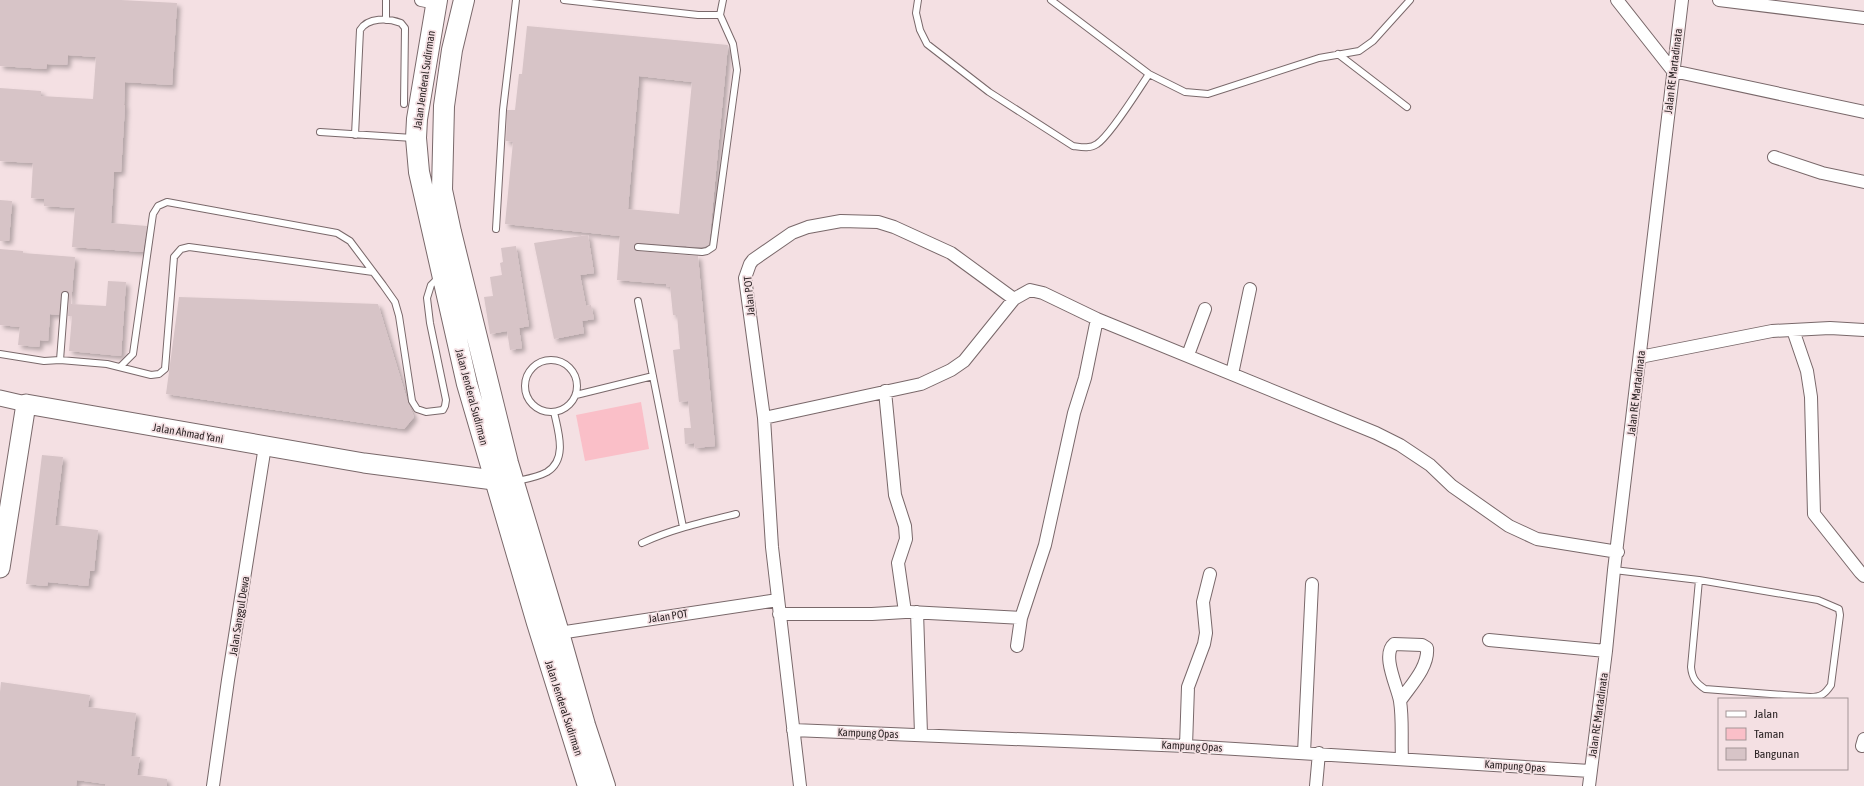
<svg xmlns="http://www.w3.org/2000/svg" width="1864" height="786" viewBox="0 0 1864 786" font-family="'Asap Condensed',sans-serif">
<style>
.green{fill:#fabfc8}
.building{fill:#d7c4c7;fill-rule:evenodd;filter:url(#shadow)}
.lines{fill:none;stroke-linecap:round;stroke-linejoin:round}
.service-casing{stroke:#79686a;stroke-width:8}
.minor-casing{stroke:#79686a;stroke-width:14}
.tertiary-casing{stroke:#79686a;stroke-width:17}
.primary-casing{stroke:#79686a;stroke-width:21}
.trunk-casing{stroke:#79686a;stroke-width:22}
.service{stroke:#fff;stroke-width:6}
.minor{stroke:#fff;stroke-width:12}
.tertiary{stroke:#fff;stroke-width:15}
.primary{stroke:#fff;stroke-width:19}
.trunk{stroke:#fff;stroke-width:20}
.labels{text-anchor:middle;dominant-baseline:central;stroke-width:3.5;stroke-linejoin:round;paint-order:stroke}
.street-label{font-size:11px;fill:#2d2526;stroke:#f4e0e3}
</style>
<defs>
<filter id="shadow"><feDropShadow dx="3.5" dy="3.5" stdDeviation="2" flood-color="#0004"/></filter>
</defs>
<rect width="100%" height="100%" fill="#f4e0e3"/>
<path class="green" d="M 641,402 L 649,449 L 585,461 L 576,415 Z"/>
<path class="building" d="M 0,0 L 121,0 L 177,3 L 172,85 L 125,82 L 124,105 L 125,105 L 121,172 L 114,172 L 111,223 L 147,226 L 143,252 L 72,247 L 75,208 L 44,206 L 44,199 L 31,198 L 33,163 L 0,161 L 0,88 L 41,91 L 41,96 L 93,99 L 96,57 L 68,55 L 67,65 L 47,64 L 46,69 L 0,66 Z
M 527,26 L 728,45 L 709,245 L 702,247 L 638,243 L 635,244 L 634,247 L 638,251 L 698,256 L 715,446 L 695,448 L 694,443 L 685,444 L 684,428 L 691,428 L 688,401 L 679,402 L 673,350 L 680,349 L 677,315 L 673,315 L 670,286 L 666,287 L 666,284 L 617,280 L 620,236 L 505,224 L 513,142 L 506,141 L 507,110 L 515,110 L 519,74 L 522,74 ZM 639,76 L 692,82 L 679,214 L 628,209 Z
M 0,200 L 12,201 L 9,241 L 0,241 Z
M 588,235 L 594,273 L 580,275 L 586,306 L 591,305 L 594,319 L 582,321 L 584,333 L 554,339 L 534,243 Z
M 516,246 L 529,326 L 519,328 L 522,348 L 510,350 L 507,331 L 490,334 L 484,297 L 493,296 L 490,277 L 502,275 L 500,263 L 503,262 L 501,248 Z
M 0,249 L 23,251 L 23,253 L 75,257 L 71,304 L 106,306 L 108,281 L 126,282 L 121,356 L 69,351 L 72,316 L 68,316 L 69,295 L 66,291 L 61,294 L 59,315 L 50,314 L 48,341 L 40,340 L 39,347 L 18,345 L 20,327 L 0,325 Z
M 179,297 L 378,304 L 408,403 L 414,417 L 404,429 L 166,394 Z
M 42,455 L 63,457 L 55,525 L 98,530 L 94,571 L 90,571 L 88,586 L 48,582 L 47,586 L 26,584 Z
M 1,682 L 90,695 L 88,707 L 136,713 L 131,756 L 140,757 L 137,775 L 167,779 L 167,786 L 105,786 L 106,784 L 77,780 L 76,786 L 0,786 L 0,692 Z"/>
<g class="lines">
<g class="service-casing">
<path id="service" d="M 564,0 L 698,15 L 720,15 L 723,0
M 918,0 L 916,13 L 920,30 L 927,44 L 989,92 L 1073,146 C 1081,147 1090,149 1097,144 C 1110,136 1139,89 1149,74
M 1051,0 L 1149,74 L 1185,92 L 1208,94 L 1319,58 L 1359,51 L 1373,41 L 1410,0
M 386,20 L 386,0
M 1338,54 L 1407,107
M 320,132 L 413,138
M 355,135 L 360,30 C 368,17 388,18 401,23 L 405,28 L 404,104
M 496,229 L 503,110 L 516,0
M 638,247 L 702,252 L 707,251 L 713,247 L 737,70 L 733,44 L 720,15
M 638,301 L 683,527
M 0,354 L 44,361 L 60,360 L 107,364 L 151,375 L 159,374 L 165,369 L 174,257 L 181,249 L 189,247 L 373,272
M525 386a26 26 0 1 1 52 0a26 26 0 1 1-52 0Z
M 60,360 L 65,295
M 121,366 L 133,354 L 153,214 L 158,206 L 167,202 L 337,233 L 350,241 L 383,285 L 395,302 L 399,316 L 412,401 L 417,409 L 426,412 L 443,410 L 445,406 L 446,400 L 430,323 L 427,298 L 431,285 L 439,277
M 576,395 L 653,376
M 517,481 C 526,479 538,477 547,472 C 568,459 558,431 554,412
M 642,543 C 672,529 703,522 736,514
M 1614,570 L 1699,580 L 1691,667 C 1692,678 1696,683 1705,689 L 1810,697 C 1821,697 1825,694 1831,685 L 1840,615 L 1839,609 L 1818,600 L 1699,580"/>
</g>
<g class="minor-casing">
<path id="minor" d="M 421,0 L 436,3
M 1617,0 L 1673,71 L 1864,112
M 1719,0 L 1864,18
M 1774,157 L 1822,173 L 1864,182
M 1793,330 L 1807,371 L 1811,397 L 1814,514 L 1860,572 L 1864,576
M 1188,355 L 1205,309
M 1640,357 L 1772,331 L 1830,328 L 1864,330
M 1232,374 L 1250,289
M 764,418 L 921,384 L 951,370 L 964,361 L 1014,299 L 1030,290 L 1043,293 L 1097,319 L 1376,433 L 1400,445 L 1430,465 L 1452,486 L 1509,526 L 1537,539 L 1618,552
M 910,612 L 1021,618
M 917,612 L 921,734
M 779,614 L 872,614 L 905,612 L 898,563 L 906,539 L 905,526 L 895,495 L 885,391
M 559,633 L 778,600
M 1489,640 L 1606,651
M 1017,646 L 1021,618 L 1045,545 L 1074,413 L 1085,378 L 1097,319
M 1400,701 C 1410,686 1429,667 1427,648 L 1422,645 L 1394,644 C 1381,655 1398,688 1400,701 C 1403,720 1401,740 1402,758
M 793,730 L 1186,746 L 1590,771
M 1186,746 L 1188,687 L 1204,644 L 1206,633 L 1203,602 L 1210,574
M 1862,746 L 1864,739
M 1304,753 L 1312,584
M 213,786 L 228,680 L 265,446
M 800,786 L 772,547 L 764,418 L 745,278 L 750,264 L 753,260 L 792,233 L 808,227 L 841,221 L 878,222 L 894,227 L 951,253 L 1014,299
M 1316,786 L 1319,753
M 1589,786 L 1606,651 L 1614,570 L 1682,0"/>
</g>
<g class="tertiary-casing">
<path id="tertiary" d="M 0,398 L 26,404"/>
</g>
<g class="primary-casing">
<path id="primary" d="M 0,568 L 26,404 L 364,463 L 509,482"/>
</g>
<g class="trunk-casing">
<path id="trunk" d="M 437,0 L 417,119 L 416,138 L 419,172 L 467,384 L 537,623 L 588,786
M 464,0 L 452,50 L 444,106 L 442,190 L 451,232 L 508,463 L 559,633 L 585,725 L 605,786"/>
</g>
<use href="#service" class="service"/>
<use href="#minor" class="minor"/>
<use href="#tertiary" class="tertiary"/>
<use href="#primary" class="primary"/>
<use href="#trunk" class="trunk"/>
</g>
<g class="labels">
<g class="street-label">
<text transform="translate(1673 71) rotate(-83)">Jalan RE Martadinata</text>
<text transform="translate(424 80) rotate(-82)">Jalan Jenderal Sudirman</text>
<text transform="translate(749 296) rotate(-95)">Jalan POT</text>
<text transform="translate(1636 393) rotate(-83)">Jalan RE Martadinata</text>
<text transform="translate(472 397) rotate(75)">Jalan Jenderal Sudirman</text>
<text transform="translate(188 433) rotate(10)">Jalan Ahmad Yani</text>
<text transform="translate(239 616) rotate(-81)">Jalan Sanggul Dewa</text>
<text transform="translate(668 616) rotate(-8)">Jalan POT</text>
<text transform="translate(564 708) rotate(72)">Jalan Jenderal Sudirman</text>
<text transform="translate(1598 715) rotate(-82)">Jalan RE Martadinata</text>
<text transform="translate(868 733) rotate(2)">Kampung Opas</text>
<text transform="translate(1192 746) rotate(3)">Kampung Opas</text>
<text transform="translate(1515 766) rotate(4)">Kampung Opas</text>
</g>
</g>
<rect x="1718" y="698" width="130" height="72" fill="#f4e0e3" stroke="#a49597"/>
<rect x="1726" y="711" width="20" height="6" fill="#ffffff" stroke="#a49597"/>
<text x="1754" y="718" font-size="12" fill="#2d2526">Jalan</text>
<rect x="1726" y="728" width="20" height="12" fill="#fabfc8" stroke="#a49597"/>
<text x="1754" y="738" font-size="12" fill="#2d2526">Taman</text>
<rect x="1726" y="748" width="20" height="12" fill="#d7c4c7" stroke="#a49597"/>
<text x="1754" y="758" font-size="12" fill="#2d2526">Bangunan</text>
</svg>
